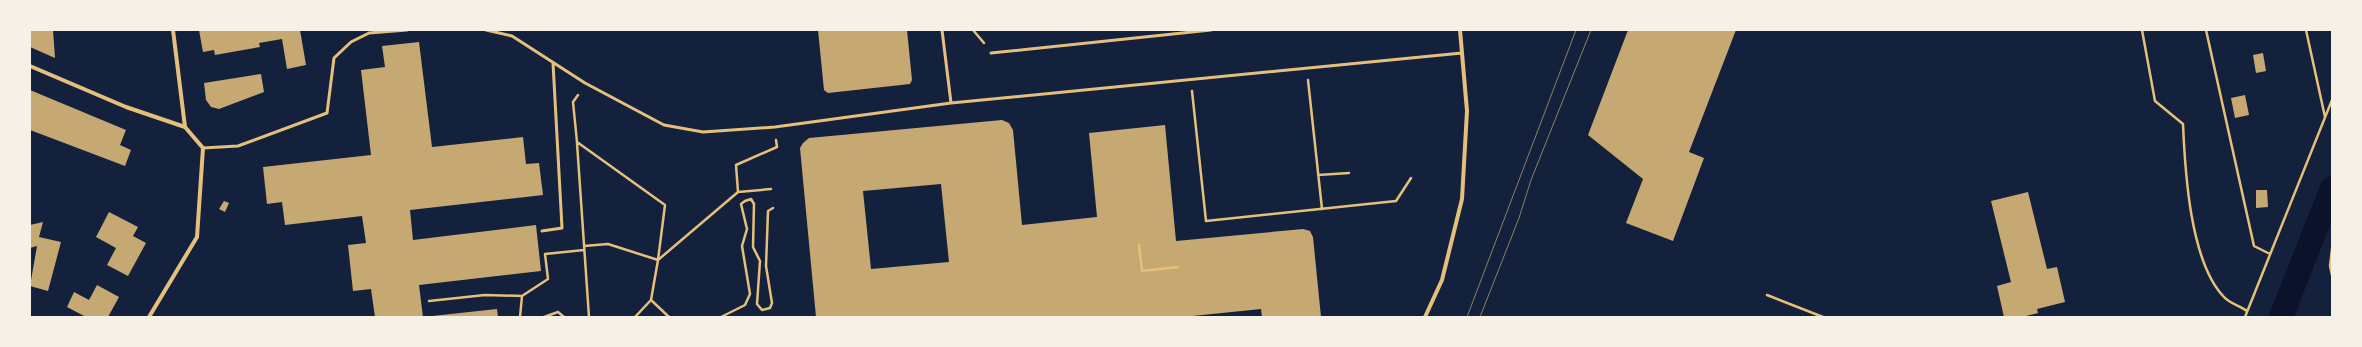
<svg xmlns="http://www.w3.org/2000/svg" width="2362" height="347" viewBox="0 0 2362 347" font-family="Inter,sans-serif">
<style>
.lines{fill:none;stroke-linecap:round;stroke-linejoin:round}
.canal{stroke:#0b132b;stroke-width:24}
.building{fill:#c6a872;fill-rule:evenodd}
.path{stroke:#e5c07b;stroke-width:2.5}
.service{stroke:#e5c07b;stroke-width:3}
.minor{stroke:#e5c07b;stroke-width:4}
.tram{stroke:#918062;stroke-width:1}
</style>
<rect width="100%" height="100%" fill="#14213d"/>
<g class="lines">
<path class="canal" d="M 2281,317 L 2332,188"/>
</g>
<path class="building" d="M 30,30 L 53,30 L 55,58 L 30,47 Z
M 199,30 L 300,30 L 306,65 L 287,69 L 282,39 L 259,43 L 260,47 L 215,55 L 214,50 L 203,52 Z
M 818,30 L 907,30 L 912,80 L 910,84 L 828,93 L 824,90 Z
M 1628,30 L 1736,30 L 1689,152 L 1704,158 L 1673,241 L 1626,223 L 1643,179 L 1588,135 Z
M 419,42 L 432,147 L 523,137 L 526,164 L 539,163 L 543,195 L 410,210 L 413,240 L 536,225 L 541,271 L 419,285 L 423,317 L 375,317 L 371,289 L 353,291 L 348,245 L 366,243 L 362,216 L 285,225 L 282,202 L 267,204 L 263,167 L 371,155 L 361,70 L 385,67 L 382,46 Z
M 2263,53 L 2266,71 L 2256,73 L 2253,55 Z
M 261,74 L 264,92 L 219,109 L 211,107 L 206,100 L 204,83 Z
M 30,90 L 126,130 L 120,145 L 131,150 L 125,166 L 30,130 Z
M 2245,95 L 2249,115 L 2235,118 L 2231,98 Z
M 1002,120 L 1009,123 L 1013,130 L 1022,225 L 1097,217 L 1089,133 L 1165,125 L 1176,241 L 1303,229 L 1310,231 L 1313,237 L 1321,317 L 1262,317 L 1261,309 L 1183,317 L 816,317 L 800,148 L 803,143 L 809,138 ZM 941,184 L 949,262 L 871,269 L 863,191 Z
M 2256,190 L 2267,190 L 2268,207 L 2256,208 Z
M 2028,192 L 2047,269 L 2057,267 L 2065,302 L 2037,309 L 2038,313 L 2022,317 L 2004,317 L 1997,286 L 2011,282 L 1991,201 Z
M 224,201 L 229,203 L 225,212 L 219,209 Z
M 109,212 L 138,227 L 133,236 L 146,243 L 128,276 L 107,265 L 116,248 L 96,237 Z
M 43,222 L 39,237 L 61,242 L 48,291 L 30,286 L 37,246 L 30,248 L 30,225 Z
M 97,285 L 119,297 L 108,317 L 86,317 L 67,307 L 74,292 L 89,300 Z
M 497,309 L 498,317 L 432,317 L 432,316 Z"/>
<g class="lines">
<path class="path" d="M 973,30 L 984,43
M 2142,30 L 2155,101 L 2183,124 C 2185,171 2190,262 2224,297 C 2229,303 2240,306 2247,311
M 2206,30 L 2254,246 L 2270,254
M 2306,30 L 2325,117
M 1308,80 L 1322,209
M 1192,91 L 1206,221 L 1396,201 L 1411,178
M 578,95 L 573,102 L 577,142 L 665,205 L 658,260 L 738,192 L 736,165 L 777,147 L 776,140
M 577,143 L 589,317
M 1318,175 L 1349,173
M 738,192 L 771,189
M 1139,245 L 1142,271 L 1178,267
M 584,246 L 608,244 L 658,260 L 651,300 L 635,317
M 2332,249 L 2330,266 L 2332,275
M 1767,295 L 1823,317
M 522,296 L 548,279 L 545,254 L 584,250
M 651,300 L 669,317
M 429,301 L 485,295 L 522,296 L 520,317
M 544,317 L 558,312 L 564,317
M 721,317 L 745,305 L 750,294 L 742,246 L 747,229 L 741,204 L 745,201 L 751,199 L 754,204 L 753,247 L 760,261 L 757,304 L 762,310 L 770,308 L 772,303 L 766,266 L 768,211 L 773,208
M 2245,317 L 2332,100"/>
<path class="service" d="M 486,30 L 512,36 L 585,83 L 664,125 L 703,132 L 775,127 L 951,103 L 942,30
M 991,53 L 1211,30
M 951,103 L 1462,53
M 203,148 L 238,146 L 327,113 L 334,58 L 351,42 L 369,33 L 407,30
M 542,231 L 562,228 L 553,63"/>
<path class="minor" d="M 30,66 L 126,107 L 185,127
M 149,317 L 197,237 L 203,148 L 185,127 L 173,30
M 1425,317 L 1442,280 L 1462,199 L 1467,111 L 1460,30"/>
<path class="tram" d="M 1467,317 L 1576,30
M 1480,317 L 1519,218 L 1531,180 L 1591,30"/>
</g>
<rect width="2362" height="347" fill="none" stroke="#f6f1e7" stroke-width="62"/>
</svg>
